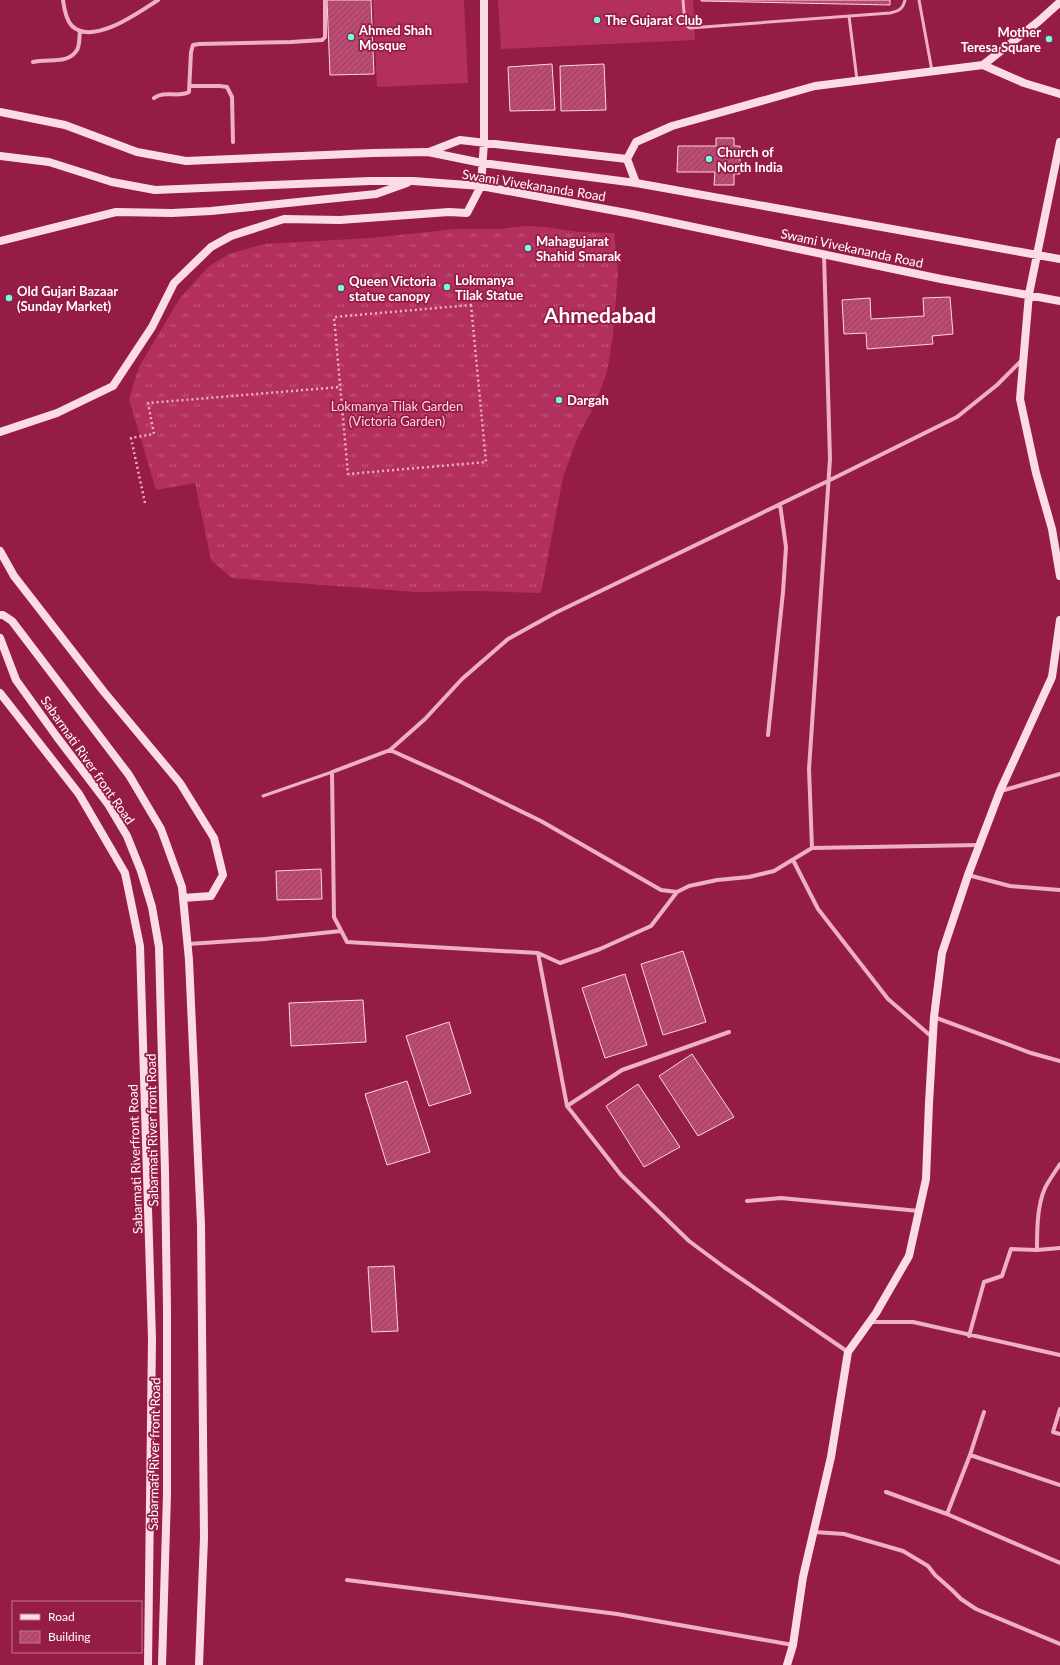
<svg xmlns="http://www.w3.org/2000/svg" width="1060" height="1665" viewBox="0 0 1060 1665" font-family="Lato,sans-serif">
<style>
.grass{fill:url(#grass-tufts)}
.garden{fill:#b3305e}
.building{fill:url(#building-hatch);stroke:#fbd5e3}
.lines{fill:none;stroke-linecap:round;stroke-linejoin:round}
.path{stroke:#efafc6;stroke-width:2.5;stroke-dasharray:2 3;stroke-linecap:butt}
.lane{stroke:#efafc6;stroke-width:3}
.street{stroke:#efafc6;stroke-width:4}
.secondary{stroke:#fbdce6;stroke-width:8}
.poi-dot{fill:#6dffe3;stroke:#951c45;stroke-width:1.5}
.labels{text-anchor:middle;dominant-baseline:central;stroke-width:3.5;stroke-linejoin:round;paint-order:stroke}
.poi-label{font-size:13px;font-weight:bold;fill:#fff;stroke:#951c45;text-anchor:start}
.street-label{font-size:13px;fill:#fff;stroke:#951c45}
.park-label{font-size:13px;fill:#fbd5e3;stroke:#951c45}
.town-label{font-size:21px;font-weight:bold;fill:#fff;stroke:#951c45}
</style>
<defs>
<pattern id="grass-tufts" width="24" height="20" patternUnits="userSpaceOnUse"><rect width="24" height="20" fill="#b3305e"/><path d="M3 7l-1-3M5 7V3M7 7l1-3M15 17l-1-3M17 17v-4M19 17l1-3" fill="none" stroke="#c2597e"/></pattern>
<pattern id="building-hatch" width="6" height="6" patternUnits="userSpaceOnUse"><rect width="6" height="6" fill="#be4972"/><path d="M-1 1l2-2M0 6l6-6M5 7l2-2" fill="none" stroke="#854a5f"/></pattern>
</defs>
<rect width="100%" height="100%" fill="#951c45"/>
<path class="grass" d="M 526,226 L 544,227 L 579,232 L 614,233 L 618,272 L 613,336 L 607,372 L 595,404 L 577,439 L 563,477 L 541,593 L 475,591 L 415,592 L 232,578 L 211,560 L 195,483 L 156,490 L 129,399 L 139,367 L 180,298 L 209,266 L 229,254 L 264,244 L 371,238 L 456,229 L 500,229 Z"/>
<path class="garden" d="M 373,0 L 464,0 L 468,83 L 377,87 Z
M 498,0 L 693,0 L 695,40 L 501,49 Z"/>
<path class="building" d="M 327,0 L 371,0 L 374,74 L 330,75 Z
M 701,0 L 890,0 L 890,5 L 701,1 Z
M 552,64 L 555,110 L 510,111 L 508,67 Z
M 604,64 L 606,110 L 561,111 L 560,66 Z
M 716,138 L 734,138 L 734,146 L 740,146 L 740,174 L 734,174 L 734,185 L 714,185 L 715,172 L 677,172 L 678,146 L 716,146 Z
M 950,297 L 953,334 L 932,336 L 933,344 L 867,349 L 866,333 L 844,334 L 842,300 L 870,298 L 871,319 L 924,316 L 923,298 Z
M 321,869 L 322,899 L 277,900 L 276,871 Z
M 683,951 L 706,1022 L 663,1035 L 641,964 Z
M 625,974 L 647,1045 L 605,1058 L 582,988 Z
M 363,1000 L 366,1042 L 291,1046 L 289,1003 Z
M 449,1022 L 471,1093 L 429,1106 L 406,1036 Z
M 692,1054 L 734,1117 L 698,1136 L 659,1076 Z
M 407,1081 L 430,1152 L 387,1165 L 365,1094 Z
M 638,1084 L 680,1147 L 644,1167 L 606,1106 Z
M 394,1266 L 398,1331 L 372,1332 L 368,1267 Z"/>
<g class="lines">
<path class="path" d="M 471,305 L 486,462 L 348,474 L 334,317 Z
M 145,503 L 131,438 L 154,434 L 148,403 L 340,387"/>
<path class="lane" d="M 683,0 L 685,25 L 690,28 L 890,13 C 899,11 903,9 905,0
M 919,0 L 932,71
M 849,16 L 857,80
M 263,796 L 332,772"/>
<path class="street" d="M 63,0 C 64,8 66,20 72,26 C 93,46 139,12 158,0
M 33,62 C 48,58 68,65 77,50 C 80,45 79,37 80,31
M 190,86 L 220,86 L 227,87 L 232,97 L 233,142
M 154,98 C 164,90 178,98 189,92 L 191,52 L 193,45 L 199,44 L 291,42 L 322,40 L 325,37 L 325,0
M 824,255 L 830,459 L 809,769 L 812,848 L 979,845
M 768,735 L 783,592 L 786,547 L 780,504
M 390,750 L 461,782 L 541,821 L 661,890 L 677,892
M 1001,791 L 1060,774
M 812,848 L 774,871 L 749,877 L 717,880 L 689,886 L 677,892 L 651,926 L 600,949 L 560,963 L 538,953 L 347,942 L 334,917 L 332,772 L 390,750 L 425,719 L 462,679 L 508,639 L 555,613 L 830,480 L 957,417 L 997,385 L 1022,360
M 793,860 L 818,909 L 888,999 L 932,1037
M 968,875 L 1010,886 L 1060,890
M 188,944 L 265,939 L 341,931
M 538,953 L 567,1106 L 622,1070 L 729,1032
M 934,1017 L 1031,1053 L 1060,1061
M 567,1106 L 621,1175 L 689,1241 L 724,1267 L 848,1352
M 747,1201 L 781,1198 L 919,1211
M 1037,1250 C 1037,1230 1037,1206 1045,1188 C 1049,1180 1055,1172 1060,1164
M 870,1322 L 913,1322 L 1060,1355
M 969,1336 L 984,1282 L 1002,1276 L 1011,1249 L 1037,1250 L 1060,1248
M 1060,1409 L 1053,1432 L 1060,1434
M 970,1455 L 1060,1485
M 886,1492 L 947,1514 L 1060,1563
M 947,1514 L 970,1455 L 984,1412
M 814,1532 L 844,1534 L 903,1551 L 928,1566 L 935,1575 L 952,1590 L 961,1599 L 976,1609 L 1060,1644
M 347,1580 L 617,1614 L 793,1645"/>
<path class="secondary" d="M 983,65 L 1039,21 L 1060,2
M 0,112 L 65,125 L 137,152 L 186,161 L 373,153 L 428,152 L 482,163 L 636,183 L 1060,259
M 1060,142 L 1029,294 L 1020,399 L 1036,473 L 1052,529 L 1060,576
M 429,152 L 460,140 L 627,159
M 0,156 L 49,162 L 112,182 L 155,190 L 370,181 L 413,181 L 481,186 L 632,214 L 941,279 L 1060,301
M 636,183 L 627,159 L 636,142 L 672,126 L 815,86 L 983,65 L 1024,83 L 1060,94
M 0,241 L 116,212 L 172,213 L 211,211 L 376,194 L 407,183
M 0,432 L 57,413 L 113,386 L 152,327 L 174,283 L 211,247 L 231,236 L 284,219 L 340,220 L 449,212 L 467,213 L 481,186 L 484,142 L 484,0
M 0,551 L 14,576 L 104,692 L 180,783 L 214,838 L 223,875 L 211,896 L 183,898
M 0,615 L 3,615 L 12,621 L 129,775 L 161,829 L 182,887 L 189,960 L 201,1225 L 204,1538 L 199,1665
M 0,638 L 16,680 L 57,737 L 108,804 L 127,836 L 141,871 L 152,907 L 159,947 L 165,1172 L 167,1308 L 167,1494 L 162,1665
M 0,693 L 79,794 L 125,873 L 140,946 L 152,1339 L 148,1665
M 787,1665 L 793,1645 L 803,1577 L 831,1457 L 848,1352 L 876,1313 L 909,1256 L 926,1179 L 929,1103 L 934,1017 L 942,953 L 968,875 L 1000,791 L 1052,677 L 1060,620"/>
</g>
<g class="poi-dot">
<circle cx="597" cy="20" r="4"/>
<circle cx="351" cy="37" r="4"/>
<circle cx="1049" cy="39" r="4"/>
<circle cx="709" cy="159" r="4"/>
<circle cx="528" cy="248" r="4"/>
<circle cx="447" cy="287" r="4"/>
<circle cx="341" cy="288" r="4"/>
<circle cx="9" cy="298" r="4"/>
<circle cx="559" cy="400" r="4"/>
</g>
<g class="labels">
<g class="poi-label">
<text x="605" y="20">The Gujarat Club</text>
<text x="359" y="30">Ahmed Shah<tspan x="359" dy="15">Mosque</tspan></text>
<text x="1041" y="32" text-anchor="end">Mother<tspan x="1041" dy="15">Teresa Square</tspan></text>
<text x="717" y="152">Church of<tspan x="717" dy="15">North India</tspan></text>
<text x="536" y="241">Mahagujarat<tspan x="536" dy="15">Shahid Smarak</tspan></text>
<text x="455" y="280">Lokmanya<tspan x="455" dy="15">Tilak Statue</tspan></text>
<text x="349" y="281">Queen Victoria<tspan x="349" dy="15">statue canopy</tspan></text>
<text x="17" y="291">Old Gujari Bazaar<tspan x="17" dy="15">(Sunday Market)</tspan></text>
<text x="567" y="400">Dargah</text>
</g>
<g class="street-label">
<text transform="translate(534 185) rotate(9)">Swami Vivekananda Road</text>
<text transform="translate(852 248) rotate(12)">Swami Vivekananda Road</text>
<text transform="translate(88 760) rotate(55)">Sabarmati River front Road</text>
<text transform="translate(152 1130) rotate(-91)">Sabarmati River front Road</text>
<text transform="translate(135 1159) rotate(-92)">Sabarmati Riverfront Road</text>
<text transform="translate(154 1454) rotate(-89)">Sabarmati River front Road</text>
</g>
<g class="park-label">
<text x="397" y="406">Lokmanya Tilak Garden<tspan x="397" dy="15">(Victoria Garden)</tspan></text>
</g>
<g class="town-label">
<text x="600" y="314">Ahmedabad</text>
</g>
</g>
<rect x="12" y="1601" width="130" height="52" fill="#951c45" stroke="#bf778f"/>
<rect x="20" y="1614" width="20" height="6" fill="#fbdce6" stroke="#bf778f"/>
<text x="48" y="1621" font-size="12" fill="#ffffff">Road</text>
<rect x="20" y="1631" width="20" height="12" fill="url(#building-hatch)" stroke="#bf778f"/>
<text x="48" y="1641" font-size="12" fill="#ffffff">Building</text>
</svg>
